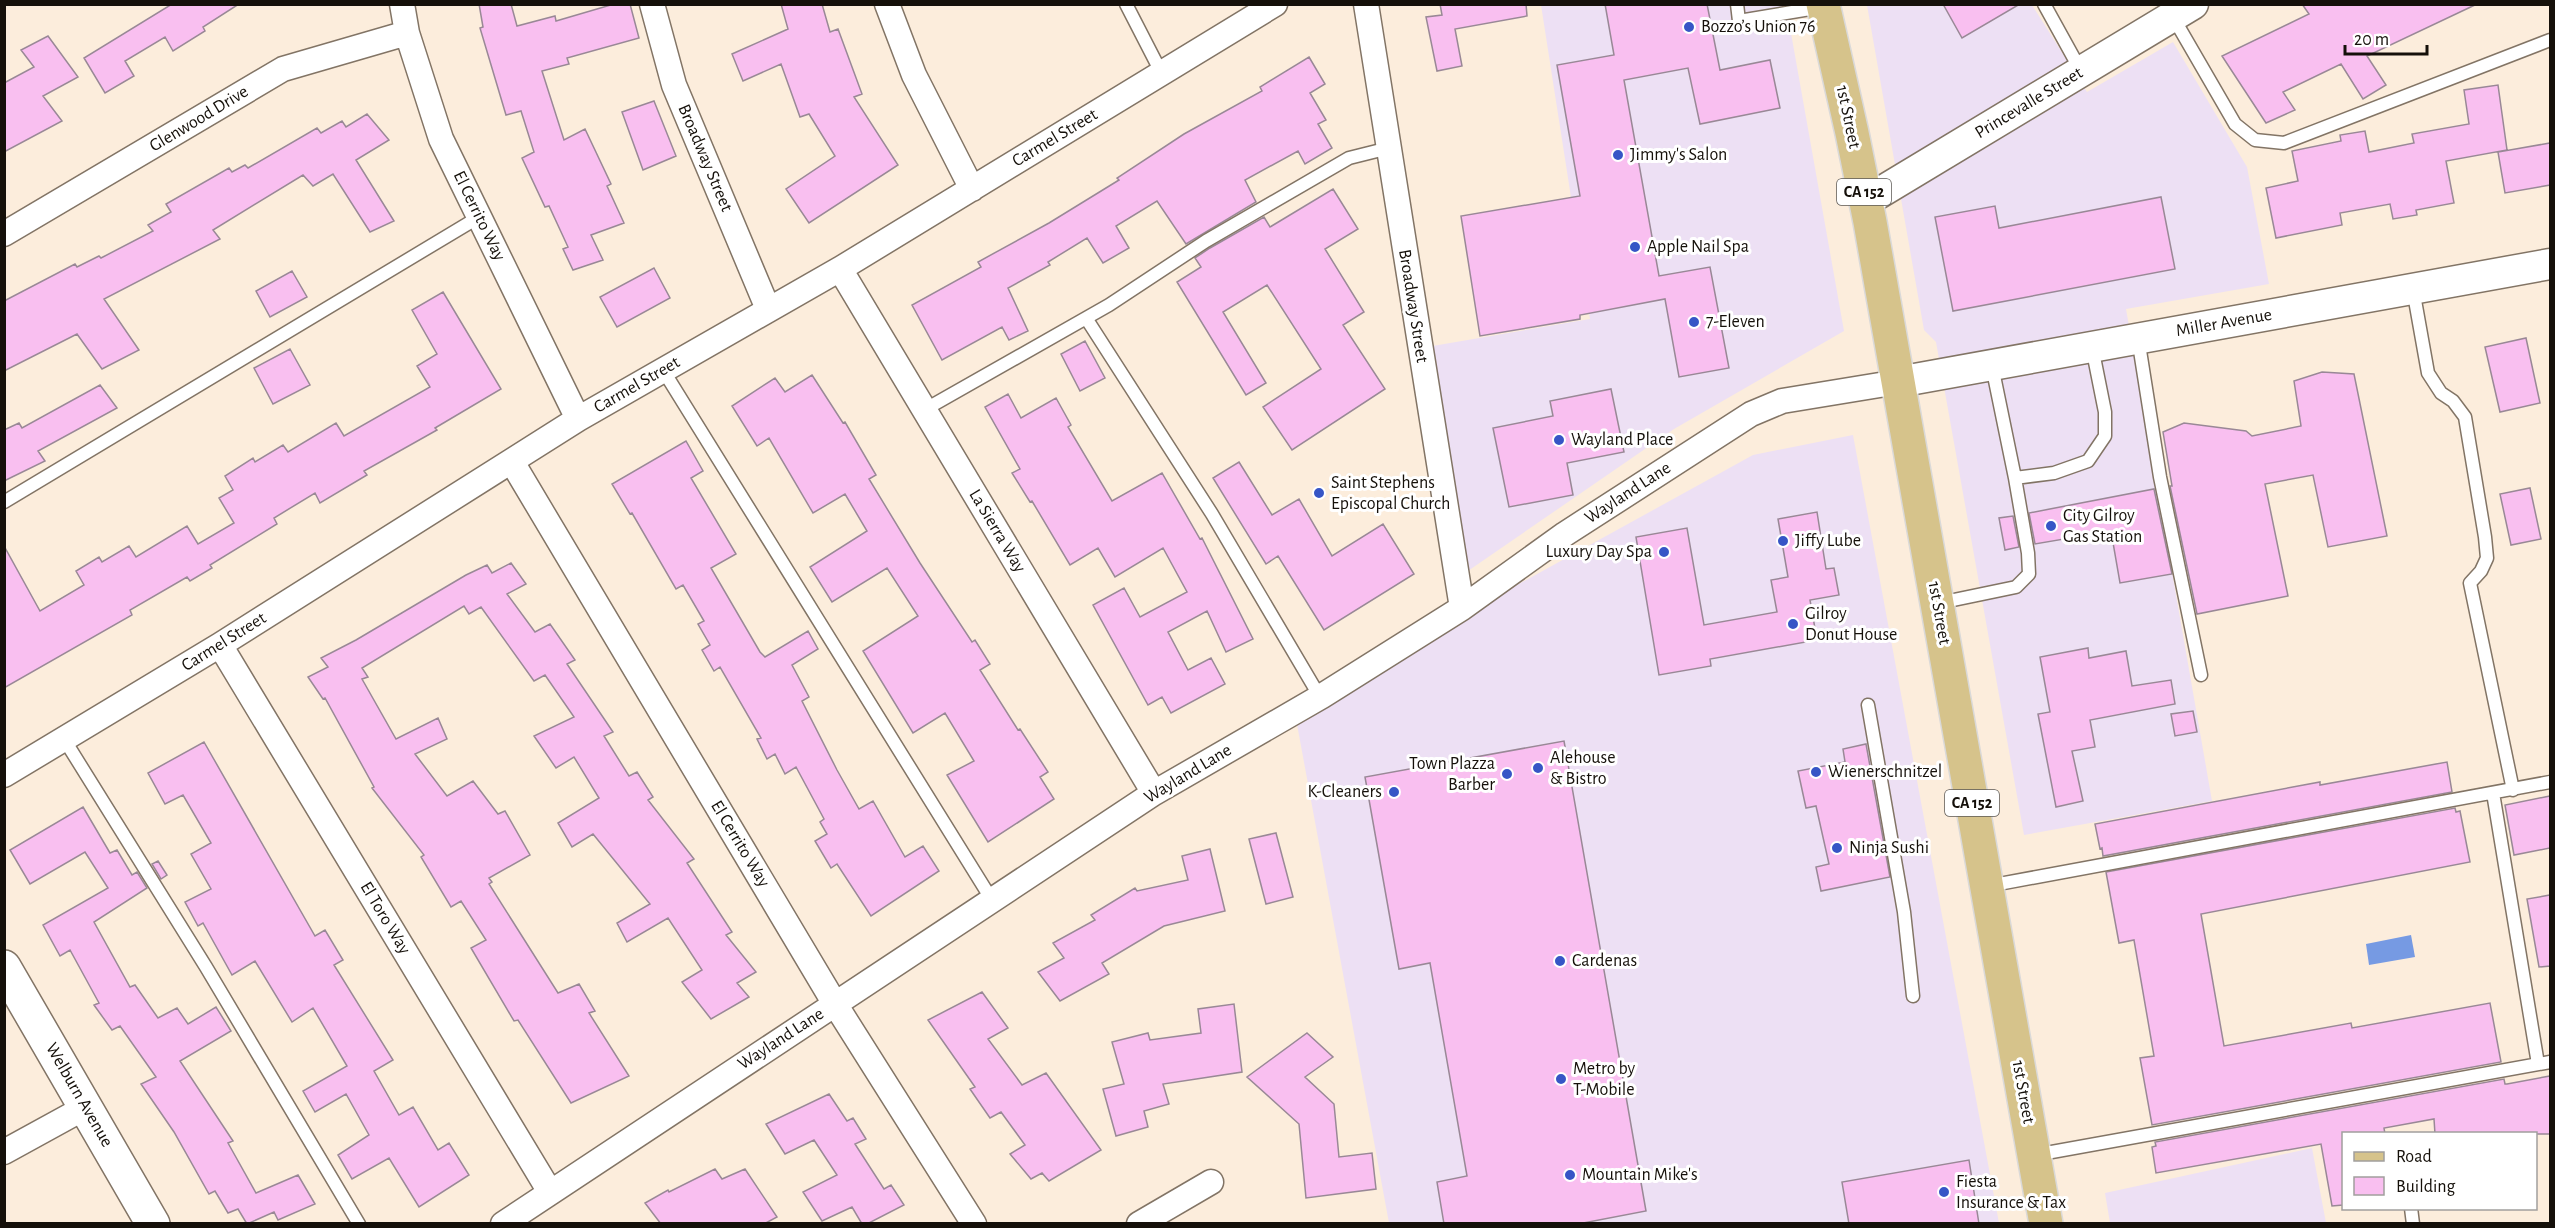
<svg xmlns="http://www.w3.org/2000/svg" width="2555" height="1228" viewBox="0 0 2555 1228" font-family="'Alegreya Sans',sans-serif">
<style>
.commercial{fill:#ede0f4}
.water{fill:#769ae3}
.building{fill:#f9bff0;stroke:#998896;stroke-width:1.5}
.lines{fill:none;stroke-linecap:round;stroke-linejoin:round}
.service-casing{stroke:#827465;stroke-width:15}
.minor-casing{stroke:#827465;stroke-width:27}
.tertiary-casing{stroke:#827465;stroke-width:33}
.secondary-casing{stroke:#827465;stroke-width:36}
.primary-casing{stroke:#dad9d8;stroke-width:36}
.service{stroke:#fff;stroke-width:12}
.minor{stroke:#fff;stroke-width:24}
.tertiary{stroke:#fff;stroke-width:30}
.secondary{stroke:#fff;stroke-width:33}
.primary{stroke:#d6c38b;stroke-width:33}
.poi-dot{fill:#3655c6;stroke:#fff;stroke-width:2}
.labels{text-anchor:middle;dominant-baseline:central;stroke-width:6;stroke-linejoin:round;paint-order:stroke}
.shield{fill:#fff;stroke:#5b5854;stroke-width:1.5}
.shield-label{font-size:16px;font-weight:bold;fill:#15100a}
.poi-label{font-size:18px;fill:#15100a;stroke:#fff;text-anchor:start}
.street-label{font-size:18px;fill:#15100a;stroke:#fff}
</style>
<rect width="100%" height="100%" fill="#fceddc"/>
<path class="commercial" d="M 1541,5 L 1786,5 L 1844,331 L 1674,429 L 1465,573 L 1421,348 L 1590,319 Z
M 1867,5 L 2032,5 L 2087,92 L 2173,42 L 2247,167 L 2269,284 L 2126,309 L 2212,801 L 2024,835 L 1936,342 L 1924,330 Z
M 1853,435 L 1999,1223 L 1389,1223 L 1294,708 L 1753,455 Z
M 2312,1148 L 2326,1223 L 2110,1223 L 2105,1193 Z"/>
<path class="water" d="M 2411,935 L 2415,957 L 2369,965 L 2366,944 Z"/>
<path class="building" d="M 172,4 L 239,4 L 203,27 L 205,31 L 173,51 L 165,37 L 125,61 L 134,76 L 105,93 L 84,58 Z
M 479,4 L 511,4 L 517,26 L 555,16 L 556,21 L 614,4 L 630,4 L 639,38 L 567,58 L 569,64 L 542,71 L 564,140 L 585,129 L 611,184 L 607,186 L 624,223 L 591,235 L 603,260 L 573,270 L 563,249 L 568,247 L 549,206 L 545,207 L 522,158 L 534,152 L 521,111 L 506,115 L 480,28 L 483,27 Z
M 781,4 L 822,4 L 830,32 L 838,29 L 862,94 L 854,97 L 898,165 L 809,223 L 786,189 L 835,156 L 809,114 L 800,117 L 781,64 L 743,81 L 732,54 L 788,29 Z
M 1440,4 L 1526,4 L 1527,16 L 1455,29 L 1462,66 L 1437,71 L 1426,17 L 1442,15 Z
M 1605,4 L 1707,4 L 1720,70 L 1770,60 L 1780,108 L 1700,124 L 1688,68 L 1624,80 L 1659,276 L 1710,267 L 1729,368 L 1679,377 L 1665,299 L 1580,315 L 1580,319 L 1480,336 L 1461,216 L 1580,196 L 1557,65 L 1614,55 Z
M 1943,4 L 2020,4 L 1962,38 Z
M 2302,4 L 2477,4 L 2367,56 L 2386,85 L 2363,99 L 2341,64 L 2283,92 L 2295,110 L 2266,123 L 2222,56 L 2309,14 Z
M 48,36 L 78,77 L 43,96 L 62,121 L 4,152 L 4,83 L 34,67 L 21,50 Z
M 1309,57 L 1325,84 L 1310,93 L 1326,120 L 1318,124 L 1332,148 L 1305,164 L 1298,151 L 1245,180 L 1256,202 L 1186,244 L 1157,201 L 1116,226 L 1129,248 L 1103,263 L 1087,238 L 1048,262 L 1050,265 L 1008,288 L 1028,331 L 1009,340 L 1002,327 L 942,360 L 912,305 L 981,267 L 978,262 L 1049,223 L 1119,180 L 1117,178 L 1184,134 L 1262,91 L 1260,87 Z
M 2498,85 L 2507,150 L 2446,161 L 2454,203 L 2416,210 L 2417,215 L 2393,219 L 2390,204 L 2340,213 L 2342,225 L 2276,238 L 2266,188 L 2298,181 L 2292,151 L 2341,141 L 2340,135 L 2365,131 L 2369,152 L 2414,143 L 2412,134 L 2469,124 L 2464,90 Z
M 654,101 L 676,156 L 643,170 L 622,112 Z
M 367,114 L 389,140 L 356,160 L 394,221 L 370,232 L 333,174 L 313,186 L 303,175 L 213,230 L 220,239 L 104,299 L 139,350 L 102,369 L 77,334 L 4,371 L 4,301 L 75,264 L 77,267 L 99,256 L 101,258 L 153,231 L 148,225 L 171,212 L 166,204 L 229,168 L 232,172 L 245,165 L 248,168 L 317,128 L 321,133 L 342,121 L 346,127 Z
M 2550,143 L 2550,185 L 2505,193 L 2498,152 Z
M 1333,189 L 1358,229 L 1325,249 L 1364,312 L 1343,325 L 1385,389 L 1292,450 L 1263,407 L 1321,369 L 1267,285 L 1223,312 L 1266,383 L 1246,395 L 1177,282 L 1201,267 L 1195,258 L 1210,248 L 1264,217 L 1270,227 Z
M 2161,197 L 2175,269 L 1953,311 L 1935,217 L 1995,206 L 1999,228 Z
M 654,268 L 670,298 L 617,327 L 600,297 Z
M 292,271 L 307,297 L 270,317 L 256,291 Z
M 443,292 L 501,389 L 435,428 L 437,430 L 364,471 L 367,475 L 320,503 L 315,493 L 274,518 L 277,524 L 210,565 L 212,568 L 190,581 L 187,577 L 130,610 L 132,615 L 4,688 L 4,546 L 40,611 L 84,585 L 76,571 L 99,557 L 102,562 L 129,546 L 136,557 L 187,526 L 198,544 L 234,523 L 219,498 L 233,490 L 225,476 L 253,458 L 255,462 L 283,445 L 288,452 L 336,423 L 344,436 L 430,387 L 417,366 L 437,354 L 412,310 Z
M 2526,338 L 2540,403 L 2500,412 L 2485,347 Z
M 1085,341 L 1105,378 L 1080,391 L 1061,354 Z
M 290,349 L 310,385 L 273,404 L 254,368 Z
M 2322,372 L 2354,374 L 2387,536 L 2328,547 L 2313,475 L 2265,484 L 2288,596 L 2197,614 L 2170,486 L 2172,486 L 2163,432 L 2184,423 L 2246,431 L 2252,436 L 2301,426 L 2294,381 Z
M 812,375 L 843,423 L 845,422 L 876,475 L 869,479 L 920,563 L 972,642 L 975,640 L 990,664 L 980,670 L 1018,730 L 1020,729 L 1048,772 L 1040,777 L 1054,799 L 988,842 L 947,775 L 974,761 L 945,713 L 913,733 L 863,651 L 918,616 L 887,568 L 832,602 L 810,567 L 867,531 L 845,494 L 813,513 L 769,438 L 757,446 L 732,406 L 775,378 L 785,392 Z
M 100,385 L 117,408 L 38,451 L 45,461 L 4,481 L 4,430 L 19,423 L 22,428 Z
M 1611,389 L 1624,452 L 1567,463 L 1573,495 L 1509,507 L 1493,428 L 1553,416 L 1550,401 Z
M 1008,394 L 1021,418 L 1056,398 L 1071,425 L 1068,427 L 1112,501 L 1162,473 L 1200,539 L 1202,538 L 1253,639 L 1226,652 L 1207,611 L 1168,632 L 1188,670 L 1211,658 L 1225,684 L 1171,713 L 1162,697 L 1148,705 L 1093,605 L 1124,588 L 1140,617 L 1187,592 L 1163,548 L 1115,577 L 1098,548 L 1070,565 L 1032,501 L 1030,502 L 1012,473 L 1020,469 L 985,407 Z
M 686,441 L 703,471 L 691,478 L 736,554 L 711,568 L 760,652 L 765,657 L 808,631 L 818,649 L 792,665 L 809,697 L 802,701 L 837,770 L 859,809 L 873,801 L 905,857 L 923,846 L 939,871 L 871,916 L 837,864 L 831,868 L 815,841 L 827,834 L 820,822 L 824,819 L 796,767 L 785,774 L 775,754 L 767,759 L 757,739 L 761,738 L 720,667 L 714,671 L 702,650 L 710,645 L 698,624 L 704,621 L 683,585 L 676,589 L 632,513 L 630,514 L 612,484 Z
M 1239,462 L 1272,515 L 1299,499 L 1332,556 L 1383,524 L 1414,574 L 1324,630 L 1278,556 L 1266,564 L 1213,478 Z
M 2530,488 L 2541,539 L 2511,545 L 2500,494 Z
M 2154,489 L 2172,574 L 2120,583 L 2111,531 L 2035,544 L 2029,513 Z
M 1817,512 L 1826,569 L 1834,568 L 1839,595 L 1810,600 L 1817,640 L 1710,659 L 1711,666 L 1659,675 L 1636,537 L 1687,528 L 1704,625 L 1777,612 L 1771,580 L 1788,577 L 1778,519 Z
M 2013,516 L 2019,547 L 2005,550 L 1999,518 Z
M 511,563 L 526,584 L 507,594 L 535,632 L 550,624 L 575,660 L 567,664 L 613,732 L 604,736 L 629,776 L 637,772 L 653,797 L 648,800 L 694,859 L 687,863 L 732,932 L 726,935 L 756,972 L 737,983 L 749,997 L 711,1019 L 682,982 L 702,970 L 668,918 L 627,942 L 617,923 L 650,904 L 593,834 L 572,847 L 558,823 L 599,798 L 574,757 L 556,768 L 534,736 L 574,717 L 545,675 L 534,681 L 481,607 L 469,614 L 464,606 L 362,668 L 368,677 L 362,679 L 396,739 L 438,718 L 447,739 L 415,754 L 447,796 L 473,781 L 498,814 L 505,811 L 530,855 L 489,878 L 492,882 L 489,884 L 558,993 L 579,984 L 595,1011 L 589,1013 L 629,1076 L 571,1103 L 518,1020 L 514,1021 L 471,948 L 486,940 L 461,901 L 451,907 L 421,857 L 424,855 L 372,788 L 374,787 L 325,698 L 323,699 L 308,677 L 328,667 L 321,658 L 356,640 L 466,575 L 487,565 L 492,573 Z
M 2088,648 L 2089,658 L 2126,651 L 2132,686 L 2171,680 L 2175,704 L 2090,720 L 2095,747 L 2072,751 L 2083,801 L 2056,807 L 2038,714 L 2050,712 L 2040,657 Z
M 2193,711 L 2197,732 L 2175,736 L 2171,714 Z
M 1564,741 L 1646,1211 L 1578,1224 L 1444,1224 L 1437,1182 L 1467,1176 L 1430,963 L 1399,969 L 1365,777 Z
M 204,742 L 315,936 L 325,930 L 343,960 L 334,965 L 393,1060 L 374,1071 L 399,1115 L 413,1107 L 438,1150 L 449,1143 L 469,1175 L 419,1207 L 389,1158 L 352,1179 L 338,1155 L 369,1135 L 346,1094 L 315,1112 L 303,1091 L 347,1066 L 313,1008 L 292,1022 L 255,961 L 232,975 L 203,923 L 198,926 L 185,902 L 211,889 L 191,854 L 211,843 L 183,795 L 165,804 L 148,773 Z
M 1866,744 L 1890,877 L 1821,891 L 1816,867 L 1829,864 L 1816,806 L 1806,808 L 1798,771 L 1845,762 L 1843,749 Z
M 2447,762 L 2452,792 L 2103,856 L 2102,848 L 2100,849 L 2095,824 L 2320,782 L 2320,785 Z
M 2550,796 L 2550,848 L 2514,855 L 2505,805 Z
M 83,807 L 110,853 L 117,850 L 132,875 L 137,872 L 147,888 L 94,922 L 130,987 L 135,985 L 158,1018 L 177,1008 L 188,1024 L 216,1007 L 231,1031 L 180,1061 L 233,1141 L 228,1143 L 256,1193 L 298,1175 L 315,1204 L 278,1220 L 274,1212 L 247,1224 L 238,1209 L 228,1213 L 215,1191 L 209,1194 L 174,1132 L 141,1084 L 156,1077 L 120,1026 L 112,1030 L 94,1005 L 99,1003 L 70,950 L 60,956 L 43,925 L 108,888 L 85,852 L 30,884 L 10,850 Z
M 2455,808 L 2456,812 L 2460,811 L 2470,862 L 2201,914 L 2224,1046 L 2351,1023 L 2352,1028 L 2490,1003 L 2501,1062 L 2152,1125 L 2140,1058 L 2154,1056 L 2134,940 L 2119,943 L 2106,872 Z
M 1276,833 L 1293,897 L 1266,904 L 1249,839 Z
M 1210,849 L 1225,911 L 1164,926 L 1102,963 L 1109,974 L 1060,1001 L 1038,972 L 1064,958 L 1053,943 L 1095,920 L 1091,915 L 1135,888 L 1137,891 L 1188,880 L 1182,856 Z
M 158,861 L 167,875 L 161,879 L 152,864 Z
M 2550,895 L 2550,966 L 2539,967 L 2527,899 Z
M 982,992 L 1008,1028 L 988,1039 L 1022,1085 L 1046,1073 L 1101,1150 L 1049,1181 L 1042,1173 L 1031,1179 L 1010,1154 L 1025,1145 L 1001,1112 L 990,1118 L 970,1089 L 975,1087 L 928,1020 Z
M 1234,1004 L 1242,1072 L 1163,1084 L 1169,1104 L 1144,1111 L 1148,1127 L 1116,1136 L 1103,1089 L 1124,1084 L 1112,1042 L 1148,1033 L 1150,1040 L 1201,1033 L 1198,1009 Z
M 1307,1033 L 1333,1057 L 1305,1077 L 1334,1104 L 1339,1157 L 1372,1153 L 1376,1189 L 1306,1198 L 1299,1124 L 1247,1077 Z
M 2550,1076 L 2550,1134 L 2435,1134 L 2434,1119 L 2384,1128 L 2385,1134 L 2343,1134 L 2343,1205 L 2332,1206 L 2321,1144 L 2156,1173 L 2152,1147 L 2156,1146 L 2155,1142 L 2504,1079 L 2505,1084 L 2507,1084 Z
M 829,1094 L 847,1121 L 853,1118 L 866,1139 L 855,1144 L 884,1189 L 891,1185 L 904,1205 L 867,1224 L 862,1224 L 852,1207 L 822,1221 L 803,1192 L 837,1175 L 814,1140 L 785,1154 L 766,1124 Z
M 1969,1160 L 1979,1224 L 1849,1224 L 1842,1182 Z
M 715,1169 L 722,1179 L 745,1169 L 777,1217 L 764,1224 L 661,1224 L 645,1203 L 668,1190 L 669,1192 Z"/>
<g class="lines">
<g class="service-casing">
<path id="service" d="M 1126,4 L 1162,74
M 1737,4 L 1739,21 L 1822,7
M 2044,4 L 2081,71
M 2173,17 L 2235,124 L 2255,140 L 2284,143 L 2550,40
M 2413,289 L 2428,373 L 2441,393 L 2453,401 L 2465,417 L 2485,537 L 2487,558 L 2481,571 L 2470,583 L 2513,790
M 1086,318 L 1212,514 L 1320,697
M 2138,338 L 2160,477 L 2201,675
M 1992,366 L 2015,478 L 2054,473 L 2088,461 L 2105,436 L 2105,412 L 2092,347
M 663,370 L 992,900
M 924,410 L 1109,305 L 1206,241 L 1349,158 L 1389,148
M 4,502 L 479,217
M 1939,603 L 2016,587 L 2029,574 L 2028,553 L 2015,478
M 1868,705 L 1904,912 L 1913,996
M 64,739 L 206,967 L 359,1224
M 2493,793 L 2538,1064
M 1988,886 L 2550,782
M 2035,1155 L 2550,1062
M 2411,1208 L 2413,1224"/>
</g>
<g class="minor-casing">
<path id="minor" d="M 402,4 L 407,33 L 441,139 L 578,419
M 652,4 L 674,85 L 768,309
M 887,4 L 914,75 L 972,189
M 1366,4 L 1462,608
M 4,234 L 283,69 L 407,33
M 840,269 L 1154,793
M 512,462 L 835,1004 L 974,1224
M 220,645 L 550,1192
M 4,775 L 220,645 L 578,419 L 840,269 L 1275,4
M 4,1152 L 86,1107
M 503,1224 L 1154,793 L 1322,696 L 1462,608 L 1565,534 L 1751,414 L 1782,401 L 1898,382
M 1139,1224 L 1211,1182"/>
</g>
<g class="tertiary-casing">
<path id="tertiary" d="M 1866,201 L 2193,4
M 1898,382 L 2550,264"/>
</g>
<g class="secondary-casing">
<path id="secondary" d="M 4,967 L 153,1224"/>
</g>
<g class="primary-casing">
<path id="primary" d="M 1823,4 L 1852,133 L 1870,222 L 2046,1224"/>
</g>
<use href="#service" class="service"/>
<use href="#minor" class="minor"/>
<use href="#tertiary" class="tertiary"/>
<use href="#secondary" class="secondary"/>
<use href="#primary" class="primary"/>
</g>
<g class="poi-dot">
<circle cx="1689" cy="27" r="6"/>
<circle cx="1618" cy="155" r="6"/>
<circle cx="1635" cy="247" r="6"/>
<circle cx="1694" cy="322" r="6"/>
<circle cx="1559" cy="440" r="6"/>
<circle cx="1319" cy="493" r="6"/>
<circle cx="2051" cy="526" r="6"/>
<circle cx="1783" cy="541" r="6"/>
<circle cx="1664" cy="552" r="6"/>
<circle cx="1793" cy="624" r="6"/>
<circle cx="1538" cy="768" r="6"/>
<circle cx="1816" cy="772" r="6"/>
<circle cx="1507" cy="774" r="6"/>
<circle cx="1394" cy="792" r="6"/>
<circle cx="1837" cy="848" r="6"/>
<circle cx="1560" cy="961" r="6"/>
<circle cx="1561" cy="1079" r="6"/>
<circle cx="1570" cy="1175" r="6"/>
<circle cx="1944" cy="1192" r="6"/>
</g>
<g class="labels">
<g class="shield">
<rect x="1837" y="179" width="54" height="26" rx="4.5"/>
<rect x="1945" y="790" width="54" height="26" rx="4.5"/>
</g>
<g class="shield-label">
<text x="1864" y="192">CA 152</text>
<text x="1972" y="803">CA 152</text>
</g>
<g class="poi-label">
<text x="1701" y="27">Bozzo’s Union 76</text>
<text x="1630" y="155">Jimmy's Salon</text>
<text x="1647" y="247">Apple Nail Spa</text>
<text x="1706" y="322">7-Eleven</text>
<text x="1571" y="440">Wayland Place</text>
<text x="1331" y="483">Saint Stephens<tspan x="1331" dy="21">Episcopal Church</tspan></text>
<text x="2063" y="516">City Gilroy<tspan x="2063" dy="21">Gas Station</tspan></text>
<text x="1795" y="541">Jiffy Lube</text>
<text x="1652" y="552" text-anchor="end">Luxury Day Spa</text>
<text x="1805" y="614">Gilroy<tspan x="1805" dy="21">Donut House</tspan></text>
<text x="1550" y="758">Alehouse<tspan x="1550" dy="21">&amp; Bistro</tspan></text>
<text x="1495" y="764" text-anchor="end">Town Plazza<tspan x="1495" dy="21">Barber</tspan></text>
<text x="1828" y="772">Wienerschnitzel</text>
<text x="1382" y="792" text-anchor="end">K-Cleaners</text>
<text x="1849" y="848">Ninja Sushi</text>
<text x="1572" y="961">Cardenas</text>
<text x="1573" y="1069">Metro by<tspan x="1573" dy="21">T-Mobile</tspan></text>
<text x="1582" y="1175">Mountain Mike's</text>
<text x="1956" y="1182">Fiesta<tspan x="1956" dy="21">Insurance &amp; Tax</tspan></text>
</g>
<g class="street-label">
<text transform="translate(2029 103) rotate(-31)">Princevalle Street</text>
<text transform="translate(1848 117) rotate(78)">1st Street</text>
<text transform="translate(199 119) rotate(-31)">Glenwood Drive</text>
<text transform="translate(1055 138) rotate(-31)">Carmel Street</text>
<text transform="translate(705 158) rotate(67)">Broadway Street</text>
<text transform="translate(479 216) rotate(64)">El Cerrito Way</text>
<text transform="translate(1413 306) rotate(81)">Broadway Street</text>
<text transform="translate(2224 323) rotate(-10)">Miller Avenue</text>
<text transform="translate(637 385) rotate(-30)">Carmel Street</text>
<text transform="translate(1628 493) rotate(-33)">Wayland Lane</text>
<text transform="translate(997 531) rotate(59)">La Sierra Way</text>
<text transform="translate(1939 613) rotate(80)">1st Street</text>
<text transform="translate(224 642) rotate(-32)">Carmel Street</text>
<text transform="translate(1188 774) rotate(-31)">Wayland Lane</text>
<text transform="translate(740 844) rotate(59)">El Cerrito Way</text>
<text transform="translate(385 918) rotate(59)">El Toro Way</text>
<text transform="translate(781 1039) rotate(-33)">Wayland Lane</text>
<text transform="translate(2023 1092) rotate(80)">1st Street</text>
<text transform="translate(79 1095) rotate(60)">Welburn Avenue</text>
</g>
</g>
<rect width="2555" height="1228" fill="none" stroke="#15100a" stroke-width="12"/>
<rect x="2342" y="1132" width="195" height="78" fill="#ffffff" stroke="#a19f9d" stroke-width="1.5"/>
<rect x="2354" y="1152" width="30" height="9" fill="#d6c38b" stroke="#a19f9d" stroke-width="1.5"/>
<text x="2396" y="1162" font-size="18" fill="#15100a">Road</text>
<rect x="2354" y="1177" width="30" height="18" fill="#f9bff0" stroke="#a19f9d" stroke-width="1.5"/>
<text x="2396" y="1192" font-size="18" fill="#15100a">Building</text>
<path d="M2345 45v9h82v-9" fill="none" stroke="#15100a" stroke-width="3"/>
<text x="2354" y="45" font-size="18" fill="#15100a" stroke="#ffffff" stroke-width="4.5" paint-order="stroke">20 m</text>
</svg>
